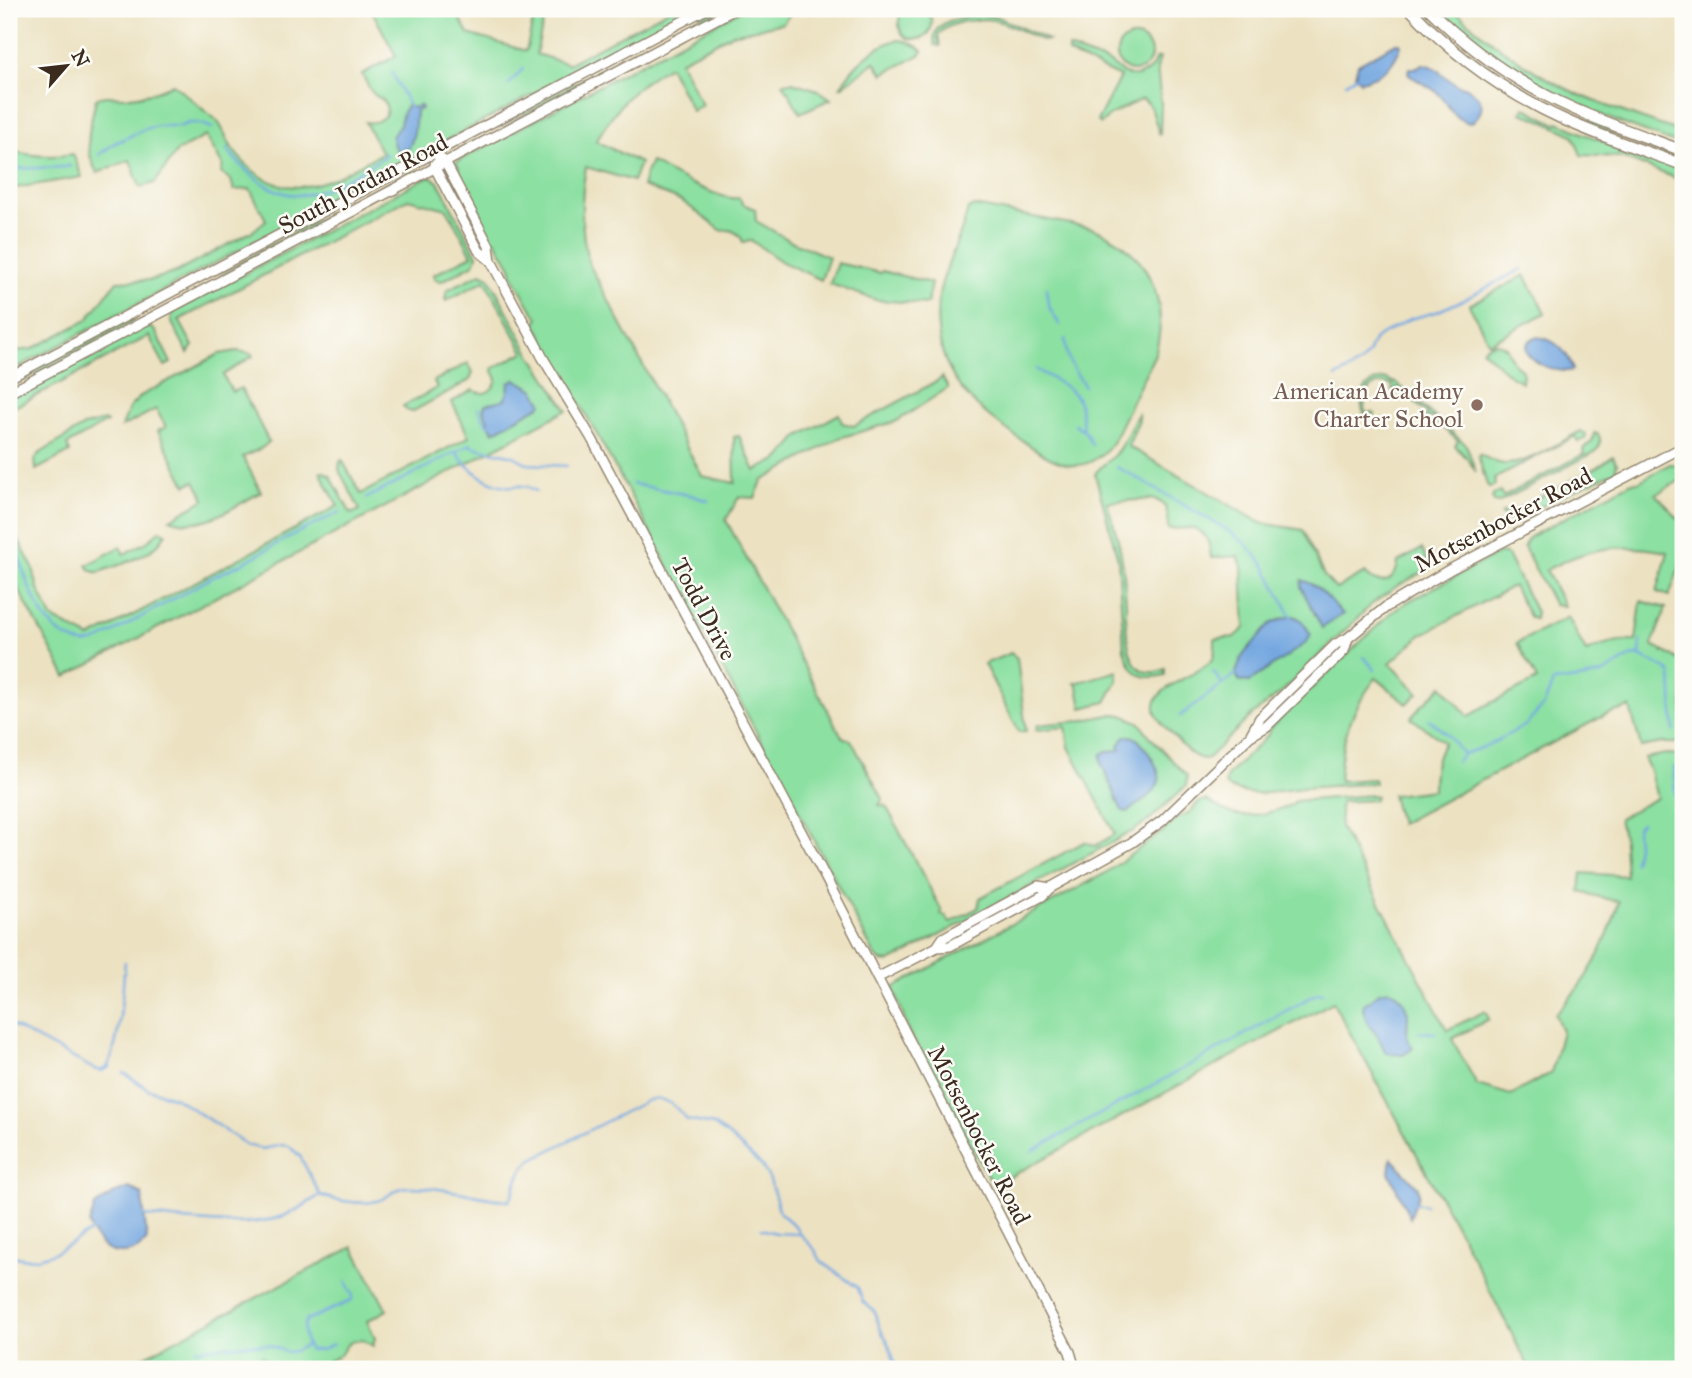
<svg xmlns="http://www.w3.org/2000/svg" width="1692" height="1378" viewBox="0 0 1692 1378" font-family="'IM FELL Great Primer',serif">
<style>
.green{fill:#8ce0a2;stroke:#648560;stroke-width:2}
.water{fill:#74a7e0;stroke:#58687f;stroke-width:2}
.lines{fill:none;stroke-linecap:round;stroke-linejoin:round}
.stream{stroke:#74a7e0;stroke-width:2.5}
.secondary-casing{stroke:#948670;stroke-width:12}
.primary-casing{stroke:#948670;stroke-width:13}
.secondary{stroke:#fff;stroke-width:9}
.primary{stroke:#fff;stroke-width:10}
.education-dot{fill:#8d6e63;stroke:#fdfcf7;stroke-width:2.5}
.labels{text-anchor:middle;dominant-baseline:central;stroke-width:5;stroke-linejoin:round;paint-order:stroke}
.street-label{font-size:24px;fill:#3b2a1e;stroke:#fdfcf7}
.education-label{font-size:24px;fill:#785e54;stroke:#fdfcf7;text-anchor:end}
</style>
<rect width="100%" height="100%" fill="#fdfcf7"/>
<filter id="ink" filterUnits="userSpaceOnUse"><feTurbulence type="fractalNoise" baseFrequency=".0143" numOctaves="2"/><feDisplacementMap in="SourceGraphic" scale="14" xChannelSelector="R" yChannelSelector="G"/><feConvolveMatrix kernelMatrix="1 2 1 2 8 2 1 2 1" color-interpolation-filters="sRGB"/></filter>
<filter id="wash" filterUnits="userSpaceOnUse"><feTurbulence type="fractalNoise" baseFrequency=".00686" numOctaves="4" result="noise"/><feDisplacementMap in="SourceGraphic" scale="28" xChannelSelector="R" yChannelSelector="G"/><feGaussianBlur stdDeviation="1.57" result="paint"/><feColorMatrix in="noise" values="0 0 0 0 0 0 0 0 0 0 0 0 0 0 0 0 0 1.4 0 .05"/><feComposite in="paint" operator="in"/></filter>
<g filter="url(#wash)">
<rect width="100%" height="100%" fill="#ece2c2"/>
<path class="green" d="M 371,9 L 455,9 L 468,34 L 526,51 L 535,13 L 545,14 L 536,54 L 568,64 L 667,11 L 668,9 L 695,9 L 565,78 L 564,76 L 561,80 L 506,109 L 9,372 L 9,352 L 32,349 L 87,320 L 117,281 L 151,280 L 177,272 L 253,231 L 266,220 L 250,189 L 234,190 L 231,180 L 221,173 L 223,166 L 206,136 L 177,151 L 155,183 L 140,187 L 130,160 L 97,173 C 82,144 90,129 96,99 C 105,93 118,98 129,97 C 145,96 159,91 173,84 C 184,93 195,102 206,112 C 210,115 215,118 218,122 C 225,131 227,142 234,151 C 282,212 327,183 382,153 L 365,122 C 377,124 393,116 384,102 C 380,95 380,100 375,95 C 369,91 366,81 362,74 L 396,56 Z
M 715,9 L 724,9 L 500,127 L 542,100 Z
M 743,9 L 794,9 L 783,23 L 732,34 L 680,61 L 702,105 L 692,111 L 669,66 C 633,86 616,107 596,141 L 640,163 L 633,181 L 586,167 C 580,201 580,231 589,264 L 702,476 L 735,483 L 734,437 L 739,436 L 755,471 L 779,459 L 799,436 L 839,414 L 842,423 L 854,426 L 939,380 L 942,377 L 948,388 L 897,421 L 839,438 L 762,481 L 755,498 L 739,497 L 726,520 L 842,737 L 851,740 L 883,799 L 879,805 L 886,806 L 942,911 L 941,915 L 946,916 L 950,923 L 978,908 L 980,898 L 1084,842 L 1095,846 L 1115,834 L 1069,747 L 1066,727 L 1036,730 L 1038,725 L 1079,721 L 1114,714 L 1122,715 L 1139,722 L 1152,739 L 1187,776 L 1186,786 L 1147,822 L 1133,831 L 890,962 L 881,961 L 876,957 L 620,476 L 535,323 L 539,319 L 529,305 L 513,276 L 511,267 L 495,240 L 490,239 L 478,217 L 481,214 L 459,173 L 459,168 L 456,162 Z
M 904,9 L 926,9 C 936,20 933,39 915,39 C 898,39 895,20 904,9 Z
M 1437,9 L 1453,9 C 1487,40 1525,68 1567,89 C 1604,107 1645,119 1683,133 L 1683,146 C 1646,132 1609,120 1573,103 C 1523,80 1476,48 1437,9 Z
M 982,14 L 998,17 L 1048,40 L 1044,41 C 1025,34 1005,20 985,19 C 978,19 970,21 962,22 C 953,24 944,27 938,35 L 940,46 L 935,45 C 929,19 964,17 982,14 Z
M1117 54a17 17 0 1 1 34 0a17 17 0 1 1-34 0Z
M 897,40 C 906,40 917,45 923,51 L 920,55 L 883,74 L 875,62 L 840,88 C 852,66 872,47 897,40 Z
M 1068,48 L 1110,63 L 1124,74 L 1131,76 L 1138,76 L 1148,71 L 1152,67 L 1156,58 L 1160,58 L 1157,68 L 1161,103 L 1160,135 C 1154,123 1155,106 1142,99 L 1110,115 L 1101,124 L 1097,121 L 1120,77 L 1068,53 Z
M 1467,53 L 1539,97 L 1575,115 L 1683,155 L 1683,160 C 1620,137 1557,116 1501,79 C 1489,71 1474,62 1467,53 Z
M 792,82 L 818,90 L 831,99 L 800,113 L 783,83 Z
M 1524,107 L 1556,124 L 1558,122 L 1584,134 L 1683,170 L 1683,181 L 1621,157 L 1581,155 L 1573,135 L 1536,118 L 1521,113 Z
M 9,150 C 30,156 50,158 73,154 L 82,177 L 15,188 L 9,194 Z
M 651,162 C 667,172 723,202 739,198 L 743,204 L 755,209 L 756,221 L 791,241 L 829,257 L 821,280 L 782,262 L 752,241 L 743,242 C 740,233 731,228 722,231 L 682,201 L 642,186 L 646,173 Z
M 418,170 L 418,172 L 220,275 L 262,249 L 400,176 Z
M 427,177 L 432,177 L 439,183 L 477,255 L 474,264 L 442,281 L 436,280 L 433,275 L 472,255 L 447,209 L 408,199 L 179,320 L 193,346 L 188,353 L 187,351 L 172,323 L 171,316 L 176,310 Z
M 974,206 L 1092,228 C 1146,248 1171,299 1155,354 L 1112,443 C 1082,483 1052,461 1020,439 C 981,412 947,387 939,337 C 930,284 956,257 968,209 Z
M 837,263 L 881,273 L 882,271 L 931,283 L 927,304 L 876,300 L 830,284 Z
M 481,273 L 489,277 L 528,350 L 567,410 L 66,677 L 9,572 L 9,522 L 33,568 L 38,589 L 52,618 L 90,638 L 338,506 L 320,472 L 322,471 L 330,475 L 351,514 L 360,510 L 339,470 L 340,462 L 342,460 L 361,494 L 469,437 L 452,402 L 473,390 C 484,397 494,391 497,379 L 492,369 L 524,352 L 485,280 L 446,301 L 445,299 L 447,290 Z
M 1525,275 L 1545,313 L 1489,343 L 1469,305 Z
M 131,320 L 136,320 L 9,388 L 9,382 L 120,324 Z
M 142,327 L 150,327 L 155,331 L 171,363 L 165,366 L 149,336 L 9,410 L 9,398 Z
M 1494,343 C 1512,345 1506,353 1514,363 C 1517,366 1520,368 1523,371 L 1522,382 L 1512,377 L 1482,350 L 1486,346 Z
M 237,351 L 253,354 L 253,356 L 223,375 L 232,392 L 241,388 L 269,442 L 262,448 L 243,457 L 261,492 C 233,507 202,532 170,519 L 205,499 L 195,481 L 186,485 L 158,431 L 166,427 L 156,409 L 122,427 L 129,408 L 142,395 L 219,354 Z
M 468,363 L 473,372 L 470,380 L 415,410 L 412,412 L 406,410 L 403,406 L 437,388 L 434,381 Z
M 1386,379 L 1398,384 L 1464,443 L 1467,447 L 1476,472 L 1466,457 L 1455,446 L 1458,441 L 1431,417 L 1425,420 L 1424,418 L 1428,414 L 1398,388 L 1394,392 L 1392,391 L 1393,385 C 1372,378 1358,395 1367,414 L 1372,412 L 1375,414 L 1371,419 L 1366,418 C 1356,398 1363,381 1386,379 Z
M 1138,414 L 1139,420 L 1128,446 L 1261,523 L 1303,530 L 1324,576 L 1336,589 L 1365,573 C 1378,588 1396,583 1398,562 L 1422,549 L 1430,568 L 1396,587 L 1372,604 L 1282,692 L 1251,716 L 1207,759 C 1195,759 1188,751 1180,743 C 1173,734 1159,724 1156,713 C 1146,687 1200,676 1212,660 C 1216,654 1215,646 1215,639 L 1235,637 L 1245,628 L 1242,566 L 1238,556 L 1211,558 C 1209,526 1195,527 1168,529 C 1167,514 1170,505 1154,499 L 1107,502 C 1112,521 1120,541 1122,561 C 1125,575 1125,590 1126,605 C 1126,628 1124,687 1165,669 L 1165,675 C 1139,682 1131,672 1124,649 L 1118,559 L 1095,474 C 1100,466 1109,462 1115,454 C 1125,443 1130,427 1138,414 Z
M 104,421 L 107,422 L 67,445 L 70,452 L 36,470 L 35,459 L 39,454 L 84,426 Z
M 1581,431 L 1586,434 L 1585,439 L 1578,442 L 1575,436 L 1494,479 L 1495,483 L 1494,486 L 1489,487 L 1487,485 L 1478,456 L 1479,454 C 1487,458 1494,463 1504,464 C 1525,466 1562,441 1581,431 Z
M 1594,433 L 1598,434 C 1602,441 1601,447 1595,452 L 1498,503 L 1494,502 L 1492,498 L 1494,494 L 1500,492 L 1503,497 L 1584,454 L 1583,449 L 1592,442 Z
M 1613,456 L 1617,464 L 1616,467 L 1617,471 L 1574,490 L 1514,520 L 1506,519 L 1501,514 L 1504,512 L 1510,513 L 1601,465 Z
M 1670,464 L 1678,465 L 1683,473 L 1683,479 L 1656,494 L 1683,524 L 1683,558 L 1669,596 L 1657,592 L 1668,552 C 1619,543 1589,547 1546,570 L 1564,606 L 1554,605 L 1525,549 L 1524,546 L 1529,537 L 1632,482 L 1638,482 Z
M 160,530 L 166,533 C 154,557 123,563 100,572 C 94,573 90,571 87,565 L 120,547 L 124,554 L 147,542 Z
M 1499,553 L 1506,554 L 1508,557 L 1536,612 L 1535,619 L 1530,618 L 1513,586 L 1421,635 L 1390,663 L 1418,693 L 1407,704 L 1376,678 C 1350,711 1341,740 1339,781 L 1374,779 L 1375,783 C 1351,785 1326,786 1302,788 C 1275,791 1252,800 1226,786 L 1225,784 L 1227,776 L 1268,735 L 1270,728 L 1391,613 L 1407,602 Z
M 1641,601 L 1666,608 L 1652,645 L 1683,662 L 1683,743 L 1662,743 L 1641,747 L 1630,707 L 1605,715 L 1400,824 L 1392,795 L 1433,790 C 1433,770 1435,760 1444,742 L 1411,718 L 1422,705 L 1442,686 L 1469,717 L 1483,707 L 1537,680 L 1517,643 L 1568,617 L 1586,652 C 1603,645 1617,640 1636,641 Z
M 1011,653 L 1017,658 L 1026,731 L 1019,732 L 984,664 Z
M 1118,671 L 1117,682 L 1106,702 L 1082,708 L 1078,687 L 1075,683 Z
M 1666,754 L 1683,755 L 1683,1369 L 1530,1369 L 1462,1237 L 1333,1002 L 993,1186 L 908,1031 C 903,1017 900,1002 893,988 L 1104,874 L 1165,830 L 1178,818 L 1190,812 L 1199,802 L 1206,800 C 1215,805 1226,813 1237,815 C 1251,818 1286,810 1296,801 L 1373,795 L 1376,796 L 1374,800 L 1340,802 L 1340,827 L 1447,1030 L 1485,1011 L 1489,1019 L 1452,1039 L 1477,1085 L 1511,1095 L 1551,1073 L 1562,1031 L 1555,1014 C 1588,982 1606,946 1619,902 L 1580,892 L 1582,873 L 1626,876 L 1624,842 L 1619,818 L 1657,798 L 1650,771 L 1644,758 Z
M 353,1247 L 387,1310 L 367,1321 L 375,1338 L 373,1346 L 363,1340 L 353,1341 L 347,1345 L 340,1355 L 314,1369 L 270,1369 L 263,1356 L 238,1369 L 149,1369 L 136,1368 L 132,1363 Z"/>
<path class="water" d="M 1396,43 L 1400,43 L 1401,45 C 1395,65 1381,77 1360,81 L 1355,75 L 1358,64 Z
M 1423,64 C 1435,65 1442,75 1451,81 C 1456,85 1462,86 1467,88 C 1484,98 1487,110 1471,123 C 1450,120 1450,101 1434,90 C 1426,85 1417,81 1410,75 L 1408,72 L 1409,68 L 1415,68 Z
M 420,105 L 422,108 L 416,111 C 415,124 415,136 409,148 L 398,151 L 394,146 L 392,137 L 400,124 L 403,112 L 407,106 L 414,108 Z
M 1535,337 C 1553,337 1569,352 1573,370 C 1557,376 1506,354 1535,337 Z
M 515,379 L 535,390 L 542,403 L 540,406 L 493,432 L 483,409 L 485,405 L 505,399 L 508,392 L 509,383 Z
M 1302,580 C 1324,588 1327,599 1343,614 L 1322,628 L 1301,587 Z
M 1293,616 C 1302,618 1306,627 1311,635 L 1306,643 L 1249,682 L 1239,681 L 1236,673 L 1242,656 L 1270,624 L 1284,618 Z
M 1125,736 C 1130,736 1131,735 1136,738 C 1144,745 1162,770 1159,781 C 1156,794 1136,804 1128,812 L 1123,811 L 1121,809 L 1101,762 L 1101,755 L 1106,751 L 1121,750 L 1119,746 Z
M 1389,990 L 1395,992 L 1403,1000 L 1408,1013 L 1407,1038 L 1413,1048 C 1406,1055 1394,1057 1385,1051 C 1382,1045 1380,1039 1376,1034 C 1369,1024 1363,1018 1363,1005 L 1380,992 Z
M 1391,1158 L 1418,1187 L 1419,1194 L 1410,1218 L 1389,1172 Z
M 129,1188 L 142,1194 L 147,1240 C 134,1257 110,1258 97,1240 C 93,1235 91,1229 89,1224 L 95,1206 L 113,1194 Z"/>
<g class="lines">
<path class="stream" d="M 392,73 L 410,108
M 1346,83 L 1359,75
M 508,85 L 523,69
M 183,125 C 191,121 205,124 212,128
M 227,149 C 242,169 270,195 298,195 C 322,195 361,171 382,158 L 386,154
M 99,155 L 113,144 L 145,129 L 157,126 L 182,126
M 9,169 L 64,167 L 70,166
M 1047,288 C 1045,304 1052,313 1060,325
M 1065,339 C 1066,350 1067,360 1074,370 C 1077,376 1082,380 1084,386
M 1036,369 C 1047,377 1074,388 1078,400 C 1081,408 1082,421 1083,429
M 1336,377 L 1360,364 L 1368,354 L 1374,340 L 1383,334 L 1410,319 L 1436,312 L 1461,301 L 1522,269
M 478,408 L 487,425 L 492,423
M 1075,424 L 1085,432 L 1092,445
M 469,445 L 477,448 L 514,456 L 528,464 L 567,466
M 456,452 C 468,469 484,482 505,486 C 521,488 521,482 536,491
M 1117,467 L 1226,529 L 1245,543 L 1265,566 L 1292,618
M 633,484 L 694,496 L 708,501
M 367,498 L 471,444
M 9,535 L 13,541 C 25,572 35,620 66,637 C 82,645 87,646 103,638 L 215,576 L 241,564 L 293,535 L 340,512
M 1640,654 L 1641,640
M 1364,657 L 1375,670
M 1213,672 L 1222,683
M 1180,716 L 1236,674
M 1429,719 L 1448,735 L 1463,754
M 1456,762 L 1463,754 L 1487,746 L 1526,725 L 1544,705 L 1553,682 L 1585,678 L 1602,674 L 1632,656 L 1637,655 L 1642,657 L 1668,670 L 1671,675 L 1674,731
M 1674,767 C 1674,783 1673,799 1683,812
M 1634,862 C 1635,856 1637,850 1637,844 C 1637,835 1633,830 1641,823
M 9,1024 L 94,1069 L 101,1071 L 110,1067
M 1419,1032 L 1435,1033
M 107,1068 C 121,1041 122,992 125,962
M 124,1073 L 148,1089 L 176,1098 L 247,1145 L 262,1149 L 282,1145 L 289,1146 L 300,1156 L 320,1195 C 335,1201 370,1207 384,1198 C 393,1193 396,1188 407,1187 C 437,1186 479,1197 509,1201 C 518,1186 515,1172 533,1159 L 648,1100 C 667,1096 677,1107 687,1120 L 714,1125 L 728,1135 L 762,1166 L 770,1180 L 780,1213 L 796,1227 L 800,1234 L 815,1250 L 821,1261 L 858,1288 L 863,1302 L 874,1311 L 882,1333 L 886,1338 L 895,1363 L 901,1369
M 1032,1151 L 1201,1059 L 1318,993 L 1322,993
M 1412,1202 L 1426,1205
M 144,1216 C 183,1220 250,1230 286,1215 C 298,1210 309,1202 320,1195
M 761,1229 L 776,1233 L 799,1234
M 9,1254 C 40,1269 69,1244 95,1229
M 333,1344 L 322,1350 L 310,1350 C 304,1342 301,1327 307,1320 L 351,1301 L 353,1296 L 346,1281
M 196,1349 L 247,1344 L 269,1345 L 286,1352 L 295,1351 L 305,1346"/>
</g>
</g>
<g filter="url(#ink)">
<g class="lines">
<g class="secondary-casing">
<path id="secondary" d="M 434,153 L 445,162 L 489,246 L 491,261 L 543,358 L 592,439 L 820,867 L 1070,1352 L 1075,1369
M 435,164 L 435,168 L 479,251 L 491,261
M 9,378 L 706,9
M 9,393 L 735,9
M 1250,736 L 1260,718 L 1336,644 L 1348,638 L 1386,607 L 1449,570 L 1683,447
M 937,947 L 943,938 L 1038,886 L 1050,888
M 877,978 L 937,947 L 950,946 L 1042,896 L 1050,888 L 1131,843 L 1162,821 L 1250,736 L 1267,726 L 1344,651 L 1348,638"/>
</g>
<g class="primary-casing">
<path id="primary" d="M 1410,9 C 1454,56 1509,95 1567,121 C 1605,138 1645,151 1683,165
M 1429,9 C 1464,44 1505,74 1549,97 C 1592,119 1638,134 1683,151"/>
</g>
<use href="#secondary" class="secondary"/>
<use href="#primary" class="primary"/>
</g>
</g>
<circle class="education-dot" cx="1477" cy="405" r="7"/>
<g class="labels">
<g class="street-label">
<text transform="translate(363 184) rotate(-28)">South Jordan Road</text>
<text transform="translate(1503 520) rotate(-28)">Motsenbocker Road</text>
<text transform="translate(704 609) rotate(62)">Todd Drive</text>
<text transform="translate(979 1135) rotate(63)">Motsenbocker Road</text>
</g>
<g class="education-label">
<text x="1463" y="391">American Academy<tspan x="1463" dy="28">Charter School</tspan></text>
</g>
</g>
<rect width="1692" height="1378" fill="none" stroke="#fdfcf7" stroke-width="35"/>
<g transform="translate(66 66) rotate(62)" stroke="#fdfcf7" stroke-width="5" paint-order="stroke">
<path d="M0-5L12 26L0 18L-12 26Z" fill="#3b2a1e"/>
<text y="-10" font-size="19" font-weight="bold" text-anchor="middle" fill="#3b2a1e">N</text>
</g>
</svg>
